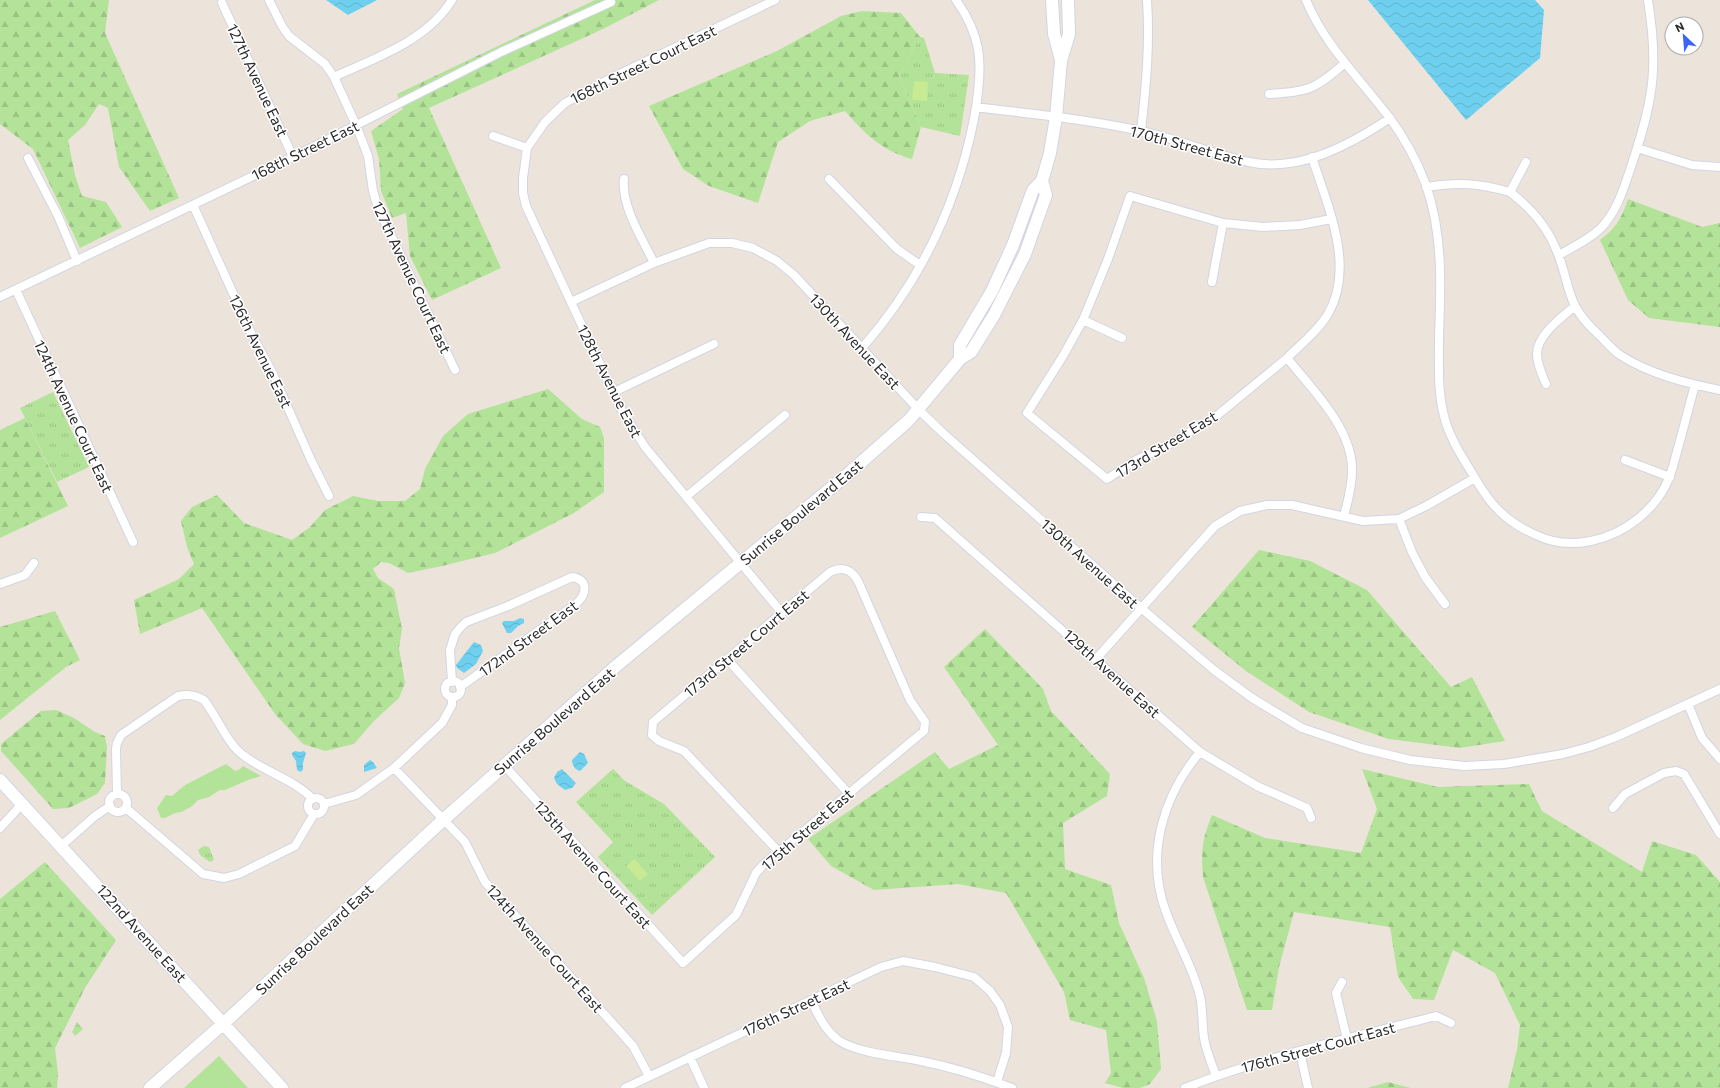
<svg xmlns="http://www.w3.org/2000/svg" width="1720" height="1088" viewBox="0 0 1720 1088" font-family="Commissioner,sans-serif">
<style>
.grass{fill:#b3e398}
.forest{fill:url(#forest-firs)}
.park{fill:url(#park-tufts)}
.pitch{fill:#c7ea93}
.water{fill:url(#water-waves)}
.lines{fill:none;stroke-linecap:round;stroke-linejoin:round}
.street-casing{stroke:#d1d5e3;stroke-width:10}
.secondary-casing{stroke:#d1d5e3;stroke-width:14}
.street{stroke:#fff;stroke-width:8}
.secondary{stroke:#fff;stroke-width:12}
.labels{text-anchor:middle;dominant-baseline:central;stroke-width:3;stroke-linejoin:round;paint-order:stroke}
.street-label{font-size:15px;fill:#2a2a2a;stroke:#fff}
</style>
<defs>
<pattern id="forest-firs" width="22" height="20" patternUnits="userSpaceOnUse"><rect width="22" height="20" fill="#b3e398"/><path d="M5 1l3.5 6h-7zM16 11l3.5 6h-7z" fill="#9ac383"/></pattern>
<pattern id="park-tufts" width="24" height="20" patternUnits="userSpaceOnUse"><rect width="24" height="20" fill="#b3e398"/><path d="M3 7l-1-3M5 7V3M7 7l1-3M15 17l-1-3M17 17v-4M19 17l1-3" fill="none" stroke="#9ac383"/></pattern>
<pattern id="water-waves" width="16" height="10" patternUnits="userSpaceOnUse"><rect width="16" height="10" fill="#6ed0ee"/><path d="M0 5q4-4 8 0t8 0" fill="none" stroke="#5fb3cc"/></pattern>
</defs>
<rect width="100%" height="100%" fill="#ece4db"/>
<path class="grass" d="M 226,764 L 235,771 L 240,769 L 243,766 L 261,776 L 248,780 L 225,790 L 220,790 L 209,797 L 198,800 L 191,807 L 181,812 L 175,813 L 165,818 L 161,818 L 157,808 L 166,795 L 172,796 L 185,785 Z
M 219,1056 L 248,1088 L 184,1088 Z"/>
<path class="forest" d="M 0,0 L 109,0 L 105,33 L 179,198 L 150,211 L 119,167 L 108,108 L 99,104 L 85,125 L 68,140 L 75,175 L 82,196 L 106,202 L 122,227 L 80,248 L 33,149 L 0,124 Z
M 595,0 L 659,0 L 603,29 L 429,108 L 501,268 L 432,300 L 410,256 L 406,213 L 392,218 L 381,191 L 379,159 L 371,131 L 403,109 L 397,94 Z
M 862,11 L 901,13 L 920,37 L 899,76 L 921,127 L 912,159 C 882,151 865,134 845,111 L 810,121 L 778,142 L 758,203 L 709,186 L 683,169 L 649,106 L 777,51 L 841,16 Z
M 1628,199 L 1702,227 L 1720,223 L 1720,327 L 1649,318 L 1628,300 L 1600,240 C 1617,227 1621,219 1628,199 Z
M 548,389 L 582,419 L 600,427 L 604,438 L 604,492 L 574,513 L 495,553 L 442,566 L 408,573 L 389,563 L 381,562 L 373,569 L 378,578 L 394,589 L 402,629 L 399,648 L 405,683 L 399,698 L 374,721 L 354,744 L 325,751 L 303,744 L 275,714 L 202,608 L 140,634 L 134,600 L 179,579 L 194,564 L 187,547 L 181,521 L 192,507 L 217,495 L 244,523 L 292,540 L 310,527 L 325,510 L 353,496 L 378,501 L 405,501 L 420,489 L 425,469 L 443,436 L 468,414 Z
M 25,418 L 68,506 L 0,538 L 0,430 Z
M 1259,550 L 1310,561 L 1367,590 L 1451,687 L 1472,677 L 1505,741 L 1460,748 L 1389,739 L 1309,712 L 1246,671 L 1192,627 Z
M 55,611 L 80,660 L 66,667 L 0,720 L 0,627 Z
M 985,629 L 1043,689 L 1051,711 L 1110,774 L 1107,796 L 1063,823 L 1065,869 L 1111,885 L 1119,923 L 1144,978 L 1157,1021 L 1161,1069 L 1150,1084 L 1140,1088 L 1123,1088 L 1105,1083 L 1111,1073 L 1106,1030 L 1070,1020 L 1064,992 L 1006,893 L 958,884 L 874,890 L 831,866 L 808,839 L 935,752 L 949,769 L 998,745 L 944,667 Z
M 56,710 L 74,718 L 95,732 L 105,736 L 107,747 L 105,783 L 97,794 L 69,808 L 53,809 L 1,751 L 1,744 L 41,711 Z
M 1362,769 L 1438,787 L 1529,784 L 1542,811 L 1642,872 L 1652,841 L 1696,855 L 1720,882 L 1720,1088 L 1508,1088 L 1517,1049 L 1520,1025 L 1495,973 L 1453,950 L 1434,1000 L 1413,999 L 1398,977 L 1390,927 L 1294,912 L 1279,967 L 1272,1010 L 1247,1010 L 1203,877 C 1201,851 1202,839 1212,815 L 1265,838 L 1361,853 L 1377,809 Z
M 45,862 L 116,940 L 85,988 L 55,1048 L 58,1074 L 57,1088 L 0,1088 L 0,899 Z
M 1388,1082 L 1411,1088 L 1367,1088 Z"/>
<path class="park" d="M 920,37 L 924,38 L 935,73 L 969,75 L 960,136 L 921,127 L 899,76 Z
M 53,392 L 89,467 L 57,482 L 20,408 Z
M 613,769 L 625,781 L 664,804 L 715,857 L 652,915 L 598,857 L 613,842 L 576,802 Z
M 204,846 L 209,847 L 214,860 L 210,862 L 200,855 L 198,850 Z
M 77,1022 L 83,1029 L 75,1036 L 72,1032 Z"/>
<path class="pitch" d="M 914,81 L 928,82 L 927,101 L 912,100 Z
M 634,859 L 648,874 L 640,881 L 626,866 Z"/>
<path class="water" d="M 326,0 L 377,0 L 348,15 Z
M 1368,0 L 1535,0 L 1544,10 L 1540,58 L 1466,120 Z
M 520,618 L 524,619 L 524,623 L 518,626 L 511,633 L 507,633 L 502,623 L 504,621 L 514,621 Z
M 474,642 L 481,645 L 483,651 L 476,664 L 464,673 L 457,668 L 456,665 Z
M 295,751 L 300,752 L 304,751 L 306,753 L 303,763 L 303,769 L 301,772 L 297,770 L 296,761 L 292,755 L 292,753 Z
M 580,752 L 584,754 L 588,763 L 580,771 C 576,770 572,766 572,760 Z
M 370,760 L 373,762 L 377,768 L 364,772 L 364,765 Z
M 562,769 L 576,783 L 572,788 L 565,790 L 557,784 L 554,778 L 557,772 Z"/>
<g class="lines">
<g class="street-casing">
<path id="street" d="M 269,0 L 282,26 L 289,36 L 325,64 L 334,77 L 356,125 L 368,156 L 373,191 L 378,208 L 455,370
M 775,0 L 613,77 L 565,103 L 545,122 L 527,148 L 523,178 L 523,193 L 526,206 L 620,407 L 645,447 L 782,613
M 1306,0 C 1324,44 1360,79 1389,117 C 1404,137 1417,161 1426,185 C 1443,234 1441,285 1439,336 C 1439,365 1437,395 1446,423 C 1452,441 1462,457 1472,473 C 1484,494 1496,512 1517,525 C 1542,540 1562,547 1591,541 C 1625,534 1656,510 1669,478 C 1673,469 1675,458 1678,448 C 1684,427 1689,406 1695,385
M 222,3 L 293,157
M 334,77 C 375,58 427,41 452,0
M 1269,94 C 1310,91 1314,90 1345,63
M 976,107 C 1031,114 1087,119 1141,131 C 1177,139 1212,154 1249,162 C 1298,173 1350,145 1390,118
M 1141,131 C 1146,87 1150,44 1147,0
M 493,136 L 527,148
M 1637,148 L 1692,165 L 1720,167
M 1312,157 C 1327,205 1356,266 1328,314 C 1318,331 1301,344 1287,358 C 1312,389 1353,429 1352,471 C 1352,486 1348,501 1344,516
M 28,158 L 58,216 L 77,261
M 624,179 C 621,206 642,238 654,263
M 829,179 L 897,249 L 920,265
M 1426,187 C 1459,182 1478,183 1510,192 L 1526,162
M 1510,192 C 1531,208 1549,229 1558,254 C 1565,271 1567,289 1575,306 C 1581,317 1591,328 1600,336 C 1606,342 1613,350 1620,355 C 1649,374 1686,383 1720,390
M 193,205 L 252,335 L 273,374 L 311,460 L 329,496
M 1559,255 C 1573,247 1588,240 1600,229 C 1616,213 1623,191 1630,170 C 1638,146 1646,122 1650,97 C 1656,66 1653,31 1648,0
M 1212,282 L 1223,223
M 16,290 L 133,542
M 0,297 L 293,157 L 501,52 L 611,2
M 571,302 L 654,263 L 709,243 L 732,243 L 753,248 L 777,261 L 794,275 L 919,410 L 943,433 L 1141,608 L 1214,670 L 1252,698 L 1302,728 L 1361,748 L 1410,760 L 1464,766 L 1504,764 L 1563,754 L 1589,747 L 1616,737 L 1720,689
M 1083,320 L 1122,338
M 862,348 C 920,282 957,204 974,119 C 978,97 982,71 978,49 C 975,32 966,14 956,0
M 1287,358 L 1214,418 L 1166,446 L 1136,460 L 1107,479 L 1027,413 L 1063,356 L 1083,320 L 1108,259 L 1130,196 L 1223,223 L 1263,227 L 1300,225 L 1331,219
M 1546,384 C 1542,375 1537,364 1537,354 C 1537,335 1562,317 1575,306
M 614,392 L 714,344
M 1625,460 L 1670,477
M 687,496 L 785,415
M 921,517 L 935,518 L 1200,752 L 1257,786 L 1307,808 L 1311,818
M 1399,519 L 1412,552 L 1425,577 L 1445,604
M 0,584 L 25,575 L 34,563
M 727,659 L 849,794
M 1096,659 L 1215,526 L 1240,511 L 1267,505 L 1292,505 L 1363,521 L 1399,519 L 1426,506 L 1475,478
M445 689a8 8 0 1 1 16 0a8 8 0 1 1-16 0Z
M 452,682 L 450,650 L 455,634 L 460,628 L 466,622 L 508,606 L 572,577 C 589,580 587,594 576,604 L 460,687
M 1688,704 L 1702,738 L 1720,759
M 1200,752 C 1163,796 1145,855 1166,912 C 1176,940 1193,967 1200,996 C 1203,1010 1202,1024 1204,1038 C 1206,1051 1212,1064 1216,1076
M 504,765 L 683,963 L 736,915 L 756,873 L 763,865 L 924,731 L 925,722 L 910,700 L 858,581 C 851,569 842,566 830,572 L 653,722 L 652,735 L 659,741 L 684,751 L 779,852
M 394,768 L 465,842 L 485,882 L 633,1046 L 649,1076
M 117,793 L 116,749 L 117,743 L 121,735 L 178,696 C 189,694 195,695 204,700 C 216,715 228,745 243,755 C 265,772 293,779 313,799
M109 803a9 9 0 1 1 18 0a9 9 0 1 1-18 0Z
M308 806a8 8 0 1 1 16 0a8 8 0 1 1-16 0Z
M 324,804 L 356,795 L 394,768 L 442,723 L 452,705 L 452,697
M 126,808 L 203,874 L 224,878 L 239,874 L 295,846 L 314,814
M 1613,808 L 1625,794 L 1664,773 L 1676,771 L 1684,774 L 1720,834
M 0,828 L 22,804
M 61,846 L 95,816 L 110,806
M 1342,982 L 1336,993 L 1347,1039
M 811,1000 C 818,1015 825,1030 838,1040 C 857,1053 897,1056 921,1061 C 951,1067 983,1077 1012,1088
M 1300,1052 L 1308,1088
M 690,1057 L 704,1088
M 625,1088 L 881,967 L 903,961 L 935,967 L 974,977 L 990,991 L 1000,1005 L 1008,1027 L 1006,1053 L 997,1082
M 1185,1088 C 1266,1056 1352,1038 1436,1016 L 1451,1023"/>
</g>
<g class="secondary-casing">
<path id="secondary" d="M 1052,0 L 1054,34 L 1061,60
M 960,359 L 960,345 L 992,291 L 1013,245 L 1033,190 L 1042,181 L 1050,153 L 1056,117 L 1061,61 L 1069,34 L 1068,0
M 0,780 L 282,1088
M 150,1088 L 224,1023 L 443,820 L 615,667 L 849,473 L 909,420 L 960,359 L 971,352 L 994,315 L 1025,254 L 1036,223 L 1046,195 L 1042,181"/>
</g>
<use href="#street" class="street"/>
<use href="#secondary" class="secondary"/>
</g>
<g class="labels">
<g class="street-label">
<text transform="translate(643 64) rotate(-26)">168th Street Court East</text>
<text transform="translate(258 80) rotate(65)">127th Avenue East</text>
<text transform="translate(1187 145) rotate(15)">170th Street East</text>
<text transform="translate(305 150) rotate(-26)">168th Street East</text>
<text transform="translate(412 277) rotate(65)">127th Avenue Court East</text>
<text transform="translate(855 341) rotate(47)">130th Avenue East</text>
<text transform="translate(261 351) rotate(64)">126th Avenue East</text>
<text transform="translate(610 381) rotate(63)">128th Avenue East</text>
<text transform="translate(74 416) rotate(65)">124th Avenue Court East</text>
<text transform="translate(1166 444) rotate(-31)">173rd Street East</text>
<text transform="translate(801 512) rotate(-40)">Sunrise Boulevard East</text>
<text transform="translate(1090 563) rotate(42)">130th Avenue East</text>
<text transform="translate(528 638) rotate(-36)">172nd Street East</text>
<text transform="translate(746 643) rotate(-40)">173rd Street Court East</text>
<text transform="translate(1112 673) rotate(42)">129th Avenue East</text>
<text transform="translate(554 721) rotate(-41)">Sunrise Boulevard East</text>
<text transform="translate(807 829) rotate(-41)">175th Street East</text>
<text transform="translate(593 864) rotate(48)">125th Avenue Court East</text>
<text transform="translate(142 933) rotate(48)">122nd Avenue East</text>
<text transform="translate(314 939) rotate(-43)">Sunrise Boulevard East</text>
<text transform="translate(545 948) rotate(48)">124th Avenue Court East</text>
<text transform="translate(796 1007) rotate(-25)">176th Street East</text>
<text transform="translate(1318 1047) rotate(-15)">176th Street Court East</text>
</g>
</g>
<g transform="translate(1684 36) rotate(334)"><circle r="19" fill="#ffffff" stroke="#aaaaaa"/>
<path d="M0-3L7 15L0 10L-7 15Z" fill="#3b64f9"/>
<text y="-6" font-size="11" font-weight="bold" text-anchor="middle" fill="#2a2a2a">N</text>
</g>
</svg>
